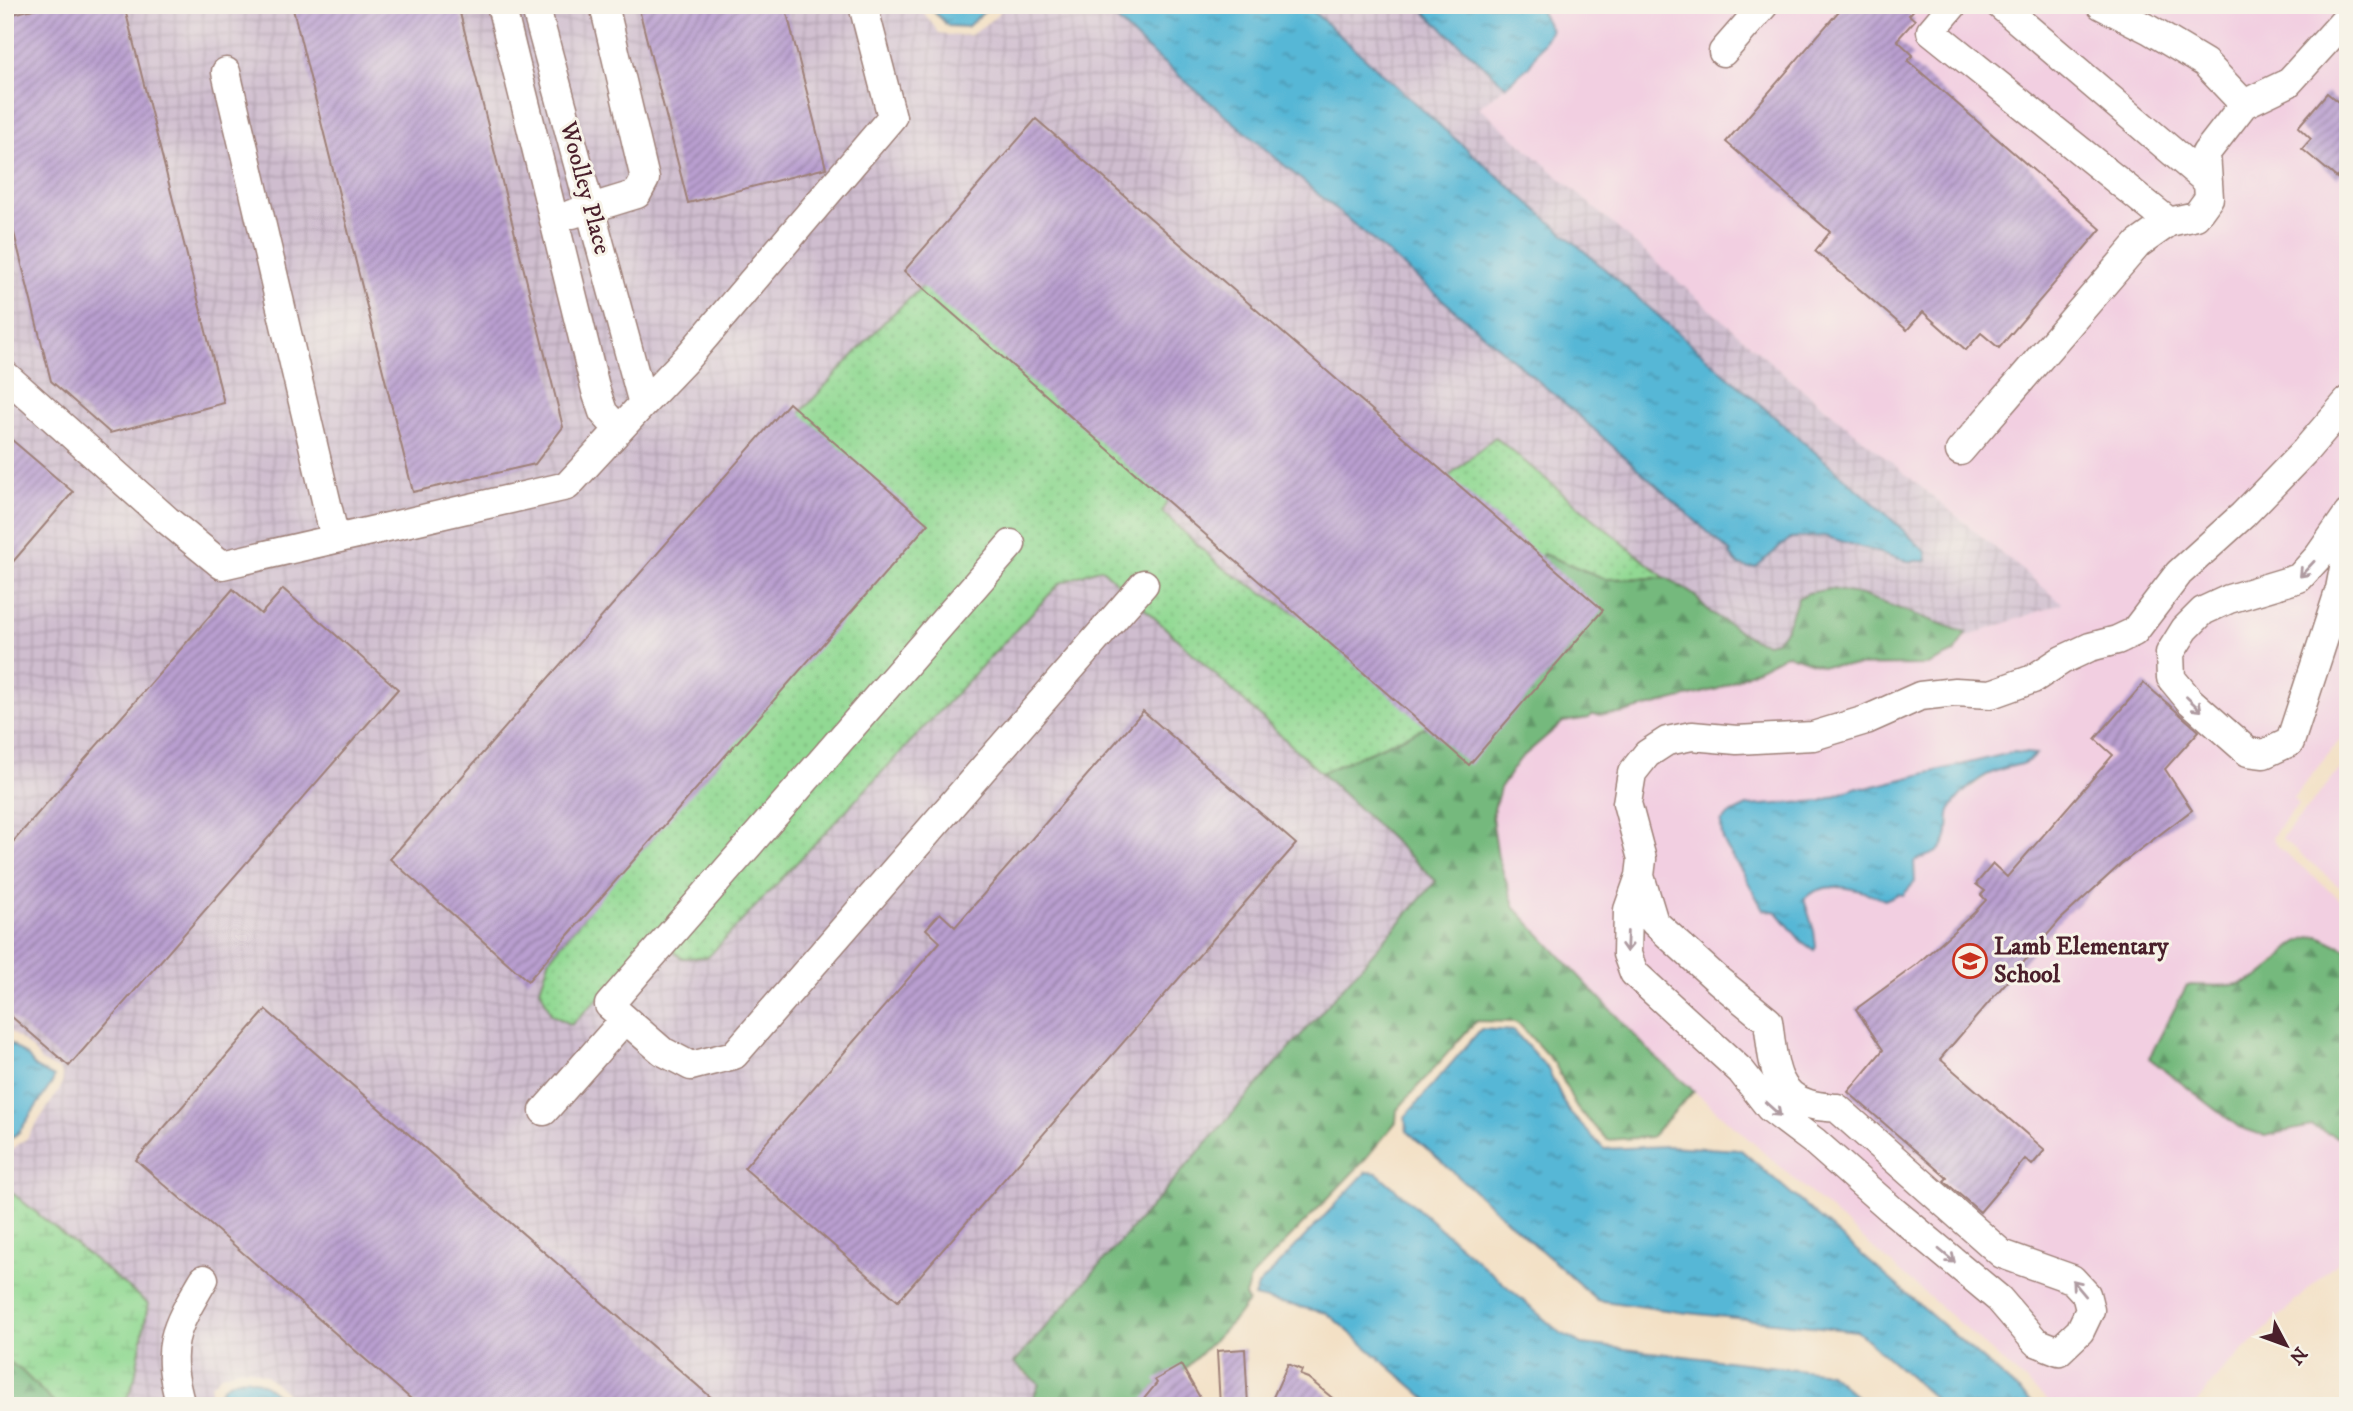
<svg xmlns="http://www.w3.org/2000/svg" width="2353" height="1411" viewBox="0 0 2353 1411" font-family="'IM FELL DW Pica',serif">
<style>
.built{fill:#f2cfe1;fill-rule:evenodd}
.industrial{fill:url(#industrial-grid)}
.grass{fill:url(#grass-dots);stroke:#6e7c5f;stroke-width:2}
.forest{fill:url(#forest-firs);stroke:#5f6c54;stroke-width:2}
.wetland{fill:url(#wetland-marsh);stroke:#6e7c5f;stroke-width:2}
.water{fill:url(#water-ripples);stroke:#506b80;stroke-width:2}
.building{fill:url(#building-hatch)}
.lines{fill:none;stroke-linecap:round;stroke-linejoin:round}
.minor-casing{stroke:#9e8078;stroke-width:31}
.minor{stroke:#fff;stroke-width:28}
.oneway{stroke:#ae9aa0}
.labels{text-anchor:middle;dominant-baseline:central;stroke-width:6;stroke-linejoin:round;paint-order:stroke}
.street-label{font-size:24px;fill:#4a1f2b;stroke:#f7f3e8}
.poi-label{font-size:24px;font-weight:bold;fill:#4a1f2b;stroke:#f7f3e8;text-anchor:start}
</style>
<defs>
<pattern id="industrial-grid" width="8" height="8" patternUnits="userSpaceOnUse" patternTransform="scale(1.75)"><rect width="8" height="8" fill="#cfbdcf"/><path d="M0 4h8M4 0v8" fill="none" stroke="#b3a2b2"/></pattern>
<pattern id="grass-dots" width="8" height="8" patternUnits="userSpaceOnUse" patternTransform="scale(1.75)"><rect width="8" height="8" fill="#91d993"/><path d="M2 2h.1M6 6h.1" fill="none" stroke="#7fba7f" stroke-width="1.8" stroke-linecap="round"/></pattern>
<pattern id="forest-firs" width="22" height="20" patternUnits="userSpaceOnUse" patternTransform="scale(1.75)"><rect width="22" height="20" fill="#74b97d"/><path d="M5 1l3.5 6h-7zM16 11l3.5 6h-7z" fill="#619667"/></pattern>
<pattern id="wetland-marsh" width="20" height="14" patternUnits="userSpaceOnUse" patternTransform="scale(1.75)"><rect width="20" height="14" fill="#91d993"/><path d="M1 5h8M5 5V1M11 12h8M15 12V8" fill="none" stroke="#7fba7f"/></pattern>
<pattern id="water-ripples" width="26" height="14" patternUnits="userSpaceOnUse" patternTransform="scale(1.75)"><rect width="26" height="14" fill="#57b7d6"/><path d="M2 4q2-2 4 0t4 0M15 11q2-2 4 0t4 0" fill="none" stroke="#4a94ae"/></pattern>
<pattern id="building-hatch" width="6" height="6" patternUnits="userSpaceOnUse" patternTransform="scale(1.75)"><rect width="6" height="6" fill="#b99fd0"/><path d="M-1 1l2-2M0 6l6-6M5 7l2-2" fill="none" stroke="#9881a9"/></pattern>
</defs>
<rect width="100%" height="100%" fill="#f7f3e8"/>
<filter id="ink" filterUnits="userSpaceOnUse"><feTurbulence type="fractalNoise" baseFrequency=".0143" numOctaves="2"/><feDisplacementMap in="SourceGraphic" scale="14" xChannelSelector="R" yChannelSelector="G"/><feConvolveMatrix kernelMatrix="1 2 1 2 8 2 1 2 1" color-interpolation-filters="sRGB"/></filter>
<filter id="wash" filterUnits="userSpaceOnUse"><feTurbulence type="fractalNoise" baseFrequency=".00686" numOctaves="4" result="noise"/><feDisplacementMap in="SourceGraphic" scale="28" xChannelSelector="R" yChannelSelector="G"/><feGaussianBlur stdDeviation="1.57" result="paint"/><feColorMatrix in="noise" values="0 0 0 0 0 0 0 0 0 0 0 0 0 0 0 0 0 1.4 0 .05"/><feComposite in="paint" operator="in"/></filter>
<g filter="url(#wash)">
<rect width="100%" height="100%" fill="#f3e0c5"/>
<path class="built" d="M 1537,5 L 2348,5 L 2348,730 L 2293,798 L 2298,804 L 2272,837 L 2276,845 L 2348,906 L 2348,950 L 2319,936 L 2285,952 L 2259,977 L 2234,986 L 2187,985 L 2265,1136 L 2311,1126 L 2348,1142 L 2348,1251 L 2220,1373 L 2194,1406 L 2054,1406 L 1655,1057 L 1515,908 L 1498,857 L 1493,829 L 1492,817 L 1500,788 L 1520,759 L 1563,722 L 1589,718 L 1591,715 L 1619,714 L 1718,689 L 1787,654 L 1822,666 L 1928,665 L 1954,653 L 1963,638 L 2061,603 L 1784,374 L 1478,107 L 1529,66 L 1544,43 L 1551,30 ZM 2014,752 L 1997,770 L 1964,792 L 1953,805 L 1948,815 L 1950,824 L 1937,852 L 1920,857 L 1914,862 L 1916,873 L 1898,894 L 1885,900 L 1853,888 L 1829,888 L 1812,891 L 1804,899 L 1811,919 L 1801,941 L 1777,912 L 1763,909 L 1737,864 L 1727,851 L 1792,804 L 1822,801 L 1858,787 L 1865,788 Z
M 2348,760 L 2348,894 L 2282,838 Z"/>
<path class="industrial" d="M 5,5 L 918,5 L 939,33 L 949,36 L 971,35 L 995,17 L 1005,5 L 1112,5 L 1107,12 L 1145,47 L 1577,414 L 1731,553 L 1756,567 L 1791,538 L 1824,536 L 1907,561 L 1885,513 L 1445,130 L 1306,5 L 1420,5 L 1421,9 L 1506,86 L 1479,107 L 1784,374 L 2062,603 L 1963,638 L 1966,634 L 1862,595 L 1794,605 L 1787,629 L 1776,641 L 1767,643 L 1752,639 L 1710,612 L 1695,596 L 1665,578 L 1495,437 L 1309,622 L 1220,566 L 1162,512 L 1175,484 L 676,804 L 550,958 L 572,1024 L 637,960 L 1060,583 L 1102,568 L 1436,880 L 1015,1363 L 1023,1373 L 1039,1384 L 1034,1396 L 1021,1406 L 301,1406 L 267,1376 L 250,1369 L 238,1369 L 221,1375 L 211,1385 L 209,1406 L 113,1406 L 127,1399 L 135,1378 L 148,1304 L 5,1187 L 5,1151 L 11,1150 L 27,1138 L 60,1089 L 63,1080 L 62,1074 L 59,1070 L 41,1061 L 33,1050 L 5,1027 Z"/>
<path class="grass" d="M 994,220 L 1175,484 L 1162,512 L 1220,566 L 1309,622 L 1385,531 L 1495,437 L 1665,578 L 1606,579 L 1543,554 L 1450,717 L 1321,773 L 1101,568 L 1060,583 L 708,957 L 682,958 L 669,948 L 637,960 L 571,1025 L 551,1014 L 540,989 L 550,958 L 676,804 L 640,587 L 884,322 Z"/>
<path class="forest" d="M 1543,554 L 1606,579 L 1667,578 L 1694,595 L 1710,612 L 1752,639 L 1766,643 L 1776,641 L 1786,629 L 1798,598 L 1808,593 L 1831,589 L 1862,595 L 1966,633 L 1954,653 L 1928,665 L 1822,666 L 1787,654 L 1718,689 L 1619,714 L 1591,715 L 1589,718 L 1563,722 L 1520,759 L 1500,788 L 1492,817 L 1498,857 L 1515,908 L 1655,1057 L 1694,1091 L 1651,1137 L 1607,1140 L 1576,1107 L 1555,1064 L 1521,1026 L 1514,1022 L 1476,1021 L 1397,1110 L 1396,1122 L 1361,1164 L 1250,1279 L 1245,1296 L 1248,1302 L 1235,1319 L 1157,1397 L 1146,1406 L 1021,1406 L 1034,1396 L 1039,1384 L 1014,1363 L 1436,881 L 1321,773 L 1450,717 Z
M 2319,936 L 2348,950 L 2348,1142 L 2311,1126 L 2265,1136 L 2239,1127 L 2149,1058 L 2187,985 C 2211,985 2235,989 2257,978 C 2281,966 2286,938 2319,936 Z
M 5,1359 L 22,1371 L 57,1406 L 5,1406 Z"/>
<path class="wetland" d="M 5,1187 L 148,1304 L 135,1378 L 127,1399 L 113,1406 L 57,1406 L 22,1371 L 5,1359 Z"/>
<path class="water" d="M 927,5 L 992,5 L 967,27 L 948,26 Z
M 1112,5 L 1306,5 L 1445,130 L 1885,513 L 1926,552 L 1927,561 L 1907,561 L 1824,536 L 1791,538 L 1756,567 L 1748,568 L 1739,565 L 1730,555 L 1731,553 L 1577,414 L 1145,47 L 1107,11 Z
M 1420,5 L 1537,5 L 1551,30 L 1529,66 L 1506,86 L 1420,8 Z
M 2014,752 L 2036,754 C 2025,767 2010,765 1996,771 C 1985,775 1972,784 1964,792 C 1958,798 1949,807 1949,815 C 1947,829 1951,839 1938,851 C 1932,856 1921,856 1914,862 L 1915,882 L 1903,895 L 1898,894 L 1885,900 C 1860,889 1826,878 1804,899 L 1814,931 L 1816,947 L 1814,950 L 1801,941 L 1777,912 L 1763,909 C 1754,894 1747,878 1737,864 C 1726,847 1721,842 1721,822 L 1730,814 L 1747,806 L 1822,801 L 1857,787 L 1866,788 Z
M 1481,1029 L 1514,1031 L 1548,1069 L 1569,1112 L 1604,1149 L 1666,1146 L 1741,1150 L 2036,1406 L 1943,1406 L 1857,1331 L 1679,1312 L 1597,1300 L 1407,1131 L 1405,1117 Z
M 5,1039 L 28,1057 L 35,1067 L 54,1077 L 52,1083 L 19,1132 L 5,1143 Z
M 1366,1172 L 1377,1173 L 1559,1332 L 1582,1344 L 1829,1373 L 1867,1406 L 1435,1406 L 1327,1313 L 1254,1297 L 1258,1286 Z
M 242,1378 C 262,1378 275,1393 289,1406 L 218,1406 C 217,1388 226,1382 242,1378 Z"/>
<g id="blocks">
<path class="building" d="M 49,5 L 124,5 L 224,403 L 110,433 L 51,381 L 5,197 L 5,16 Z
M 292,5 L 458,5 L 563,427 L 535,464 L 413,492 Z
M 638,5 L 785,5 L 826,168 L 688,203 Z
M 1844,5 L 1918,5 L 1909,15 L 1915,20 L 1897,40 L 1913,55 L 1908,61 L 2101,229 L 1999,348 L 1981,333 L 1966,350 L 1923,312 L 1907,330 L 1815,251 L 1830,232 L 1726,142 Z
M 2327,93 L 2348,110 L 2348,166 L 2337,178 L 2302,149 L 2311,139 L 2298,127 Z
M 1036,119 L 1603,610 L 1469,765 L 904,271 Z
M 789,403 L 928,524 L 528,981 L 390,859 Z
M 5,434 L 73,492 L 5,571 Z
M 233,589 L 261,614 L 283,589 L 398,689 L 69,1066 L 5,1011 L 5,851 Z
M 2144,683 L 2199,731 L 2165,769 L 2192,810 L 2121,864 L 2060,920 L 1940,1059 L 2045,1150 L 2032,1165 L 2025,1159 L 1980,1212 L 1944,1181 L 1947,1178 L 1848,1092 L 1883,1050 L 1856,1009 L 1916,965 L 1974,913 L 1986,900 L 1981,895 L 1985,891 L 1976,884 L 1993,864 L 2007,877 L 2113,755 L 2095,739 Z
M 1143,711 L 1296,844 L 898,1301 L 744,1168 L 940,942 L 926,929 L 940,913 L 955,927 Z
M 266,1010 L 721,1406 L 419,1406 L 136,1160 Z
M 1245,1349 L 1248,1406 L 1220,1406 L 1217,1351 Z
M 1288,1364 L 1302,1370 L 1300,1375 L 1308,1378 L 1342,1406 L 1269,1406 Z
M 1181,1365 L 1205,1406 L 1138,1406 L 1157,1383 L 1155,1380 Z"/>
</g>
</g>
<g filter="url(#ink)">
<use href="#blocks" fill-opacity="0" stroke="#9e8078" stroke-width="2"/>
<g class="lines">
<g class="minor-casing">
<path id="minor" d="M 501,5 L 596,391 L 603,412 L 619,430
M 535,5 L 643,404 L 686,359 L 892,117 L 863,5
M 1953,5 L 1931,31 L 2169,222
M 2000,5 L 2208,182
M 2101,5 L 2150,30 L 2205,63 L 2244,104
M 1723,52 L 1764,5
M 226,72 L 335,539
M 572,214 L 637,194 L 645,179 L 604,5
M 5,375 L 167,520 L 222,565 L 567,486 L 643,404
M 1960,451 L 2138,244 L 2169,222 L 2196,216 L 2209,198 L 2206,153 L 2244,104 L 2288,83 L 2348,17
M 2348,514 L 2318,557 L 2299,578 L 2229,599 L 2203,611 L 2185,629 L 2170,653 L 2171,678 L 2190,701 L 2248,752 L 2264,754 L 2290,742 L 2340,589 L 2348,547
M 1640,876 L 1654,922 L 1719,981 L 1768,1021 C 1773,1053 1771,1094 1809,1104 C 1818,1107 1828,1107 1837,1108 L 2002,1254 L 2072,1279 L 2086,1294 L 2090,1310 L 2080,1331 L 2059,1351 L 2036,1342 L 1999,1299 L 1892,1210 L 1815,1142 L 1770,1108 L 1741,1071 L 1634,973 L 1627,954 L 1628,910 L 1640,876 L 1642,859 L 1627,803 L 1632,773 L 1647,754 L 1667,741 L 1692,736 L 1737,740 L 1813,736 L 1866,720 L 1920,696 L 1955,692 L 1991,694 L 2033,679 L 2062,660 L 2090,647 L 2117,640 L 2134,632 L 2179,573 L 2243,515 L 2305,451 L 2348,401
M 625,1019 L 609,1005 L 1011,544
M 544,1111 L 625,1019 L 662,1051 L 691,1066 L 734,1055 L 1144,584
M 181,1406 C 164,1346 174,1330 204,1279"/>
</g>
<use href="#minor" class="minor"/>
</g>
<defs><path id="oneway-shaft" d="M-6 0H5M1.5-3L5.5 0L1.5 3" fill="none" stroke-width="1.6" stroke-linecap="round" stroke-linejoin="round" transform="scale(1.75)"/></defs>
<g class="oneway">
<use href="#oneway-shaft" transform="translate(2307 569) rotate(133)"/>
<use href="#oneway-shaft" transform="translate(2194 704) rotate(44)"/>
<use href="#oneway-shaft" transform="translate(1627 942) rotate(92)"/>
<use href="#oneway-shaft" transform="translate(1773 1109) rotate(42)"/>
<use href="#oneway-shaft" transform="translate(1947 1256) rotate(40)"/>
<use href="#oneway-shaft" transform="translate(2079 1288) rotate(-130)"/>
</g>
</g>
<defs>
<g id="school-ring" transform="scale(1.75)"><circle r="9.5" fill="#f7f3e8" stroke="#c8321e" stroke-width="1.5"/><path d="M0-5L7-2L0 1L-7-2ZM-4 1L0 2.5L4 1V4Q0 6-4 4Z" fill="#c8321e"/></g>
</defs>
<g fill-rule="evenodd">
<use href="#school-ring" x="1970" y="961"/>
</g>
<g class="labels">
<g class="street-label">
<text transform="translate(585 188) rotate(75)">Woolley Place</text>
</g>
<g class="poi-label">
<text x="1994" y="947">Lamb Elementary<tspan x="1994" dy="28">School</tspan></text>
</g>
</g>
<rect width="2353" height="1411" fill="none" stroke="#f7f3e8" stroke-width="28"/>
<g transform="translate(2286 1345) rotate(131)" stroke="#f7f3e8" stroke-width="5" paint-order="stroke">
<path d="M0-5L12 26L0 18L-12 26Z" fill="#4a1f2b"/>
<text y="-10" font-size="19" font-weight="bold" text-anchor="middle" fill="#4a1f2b">N</text>
</g>
</svg>
